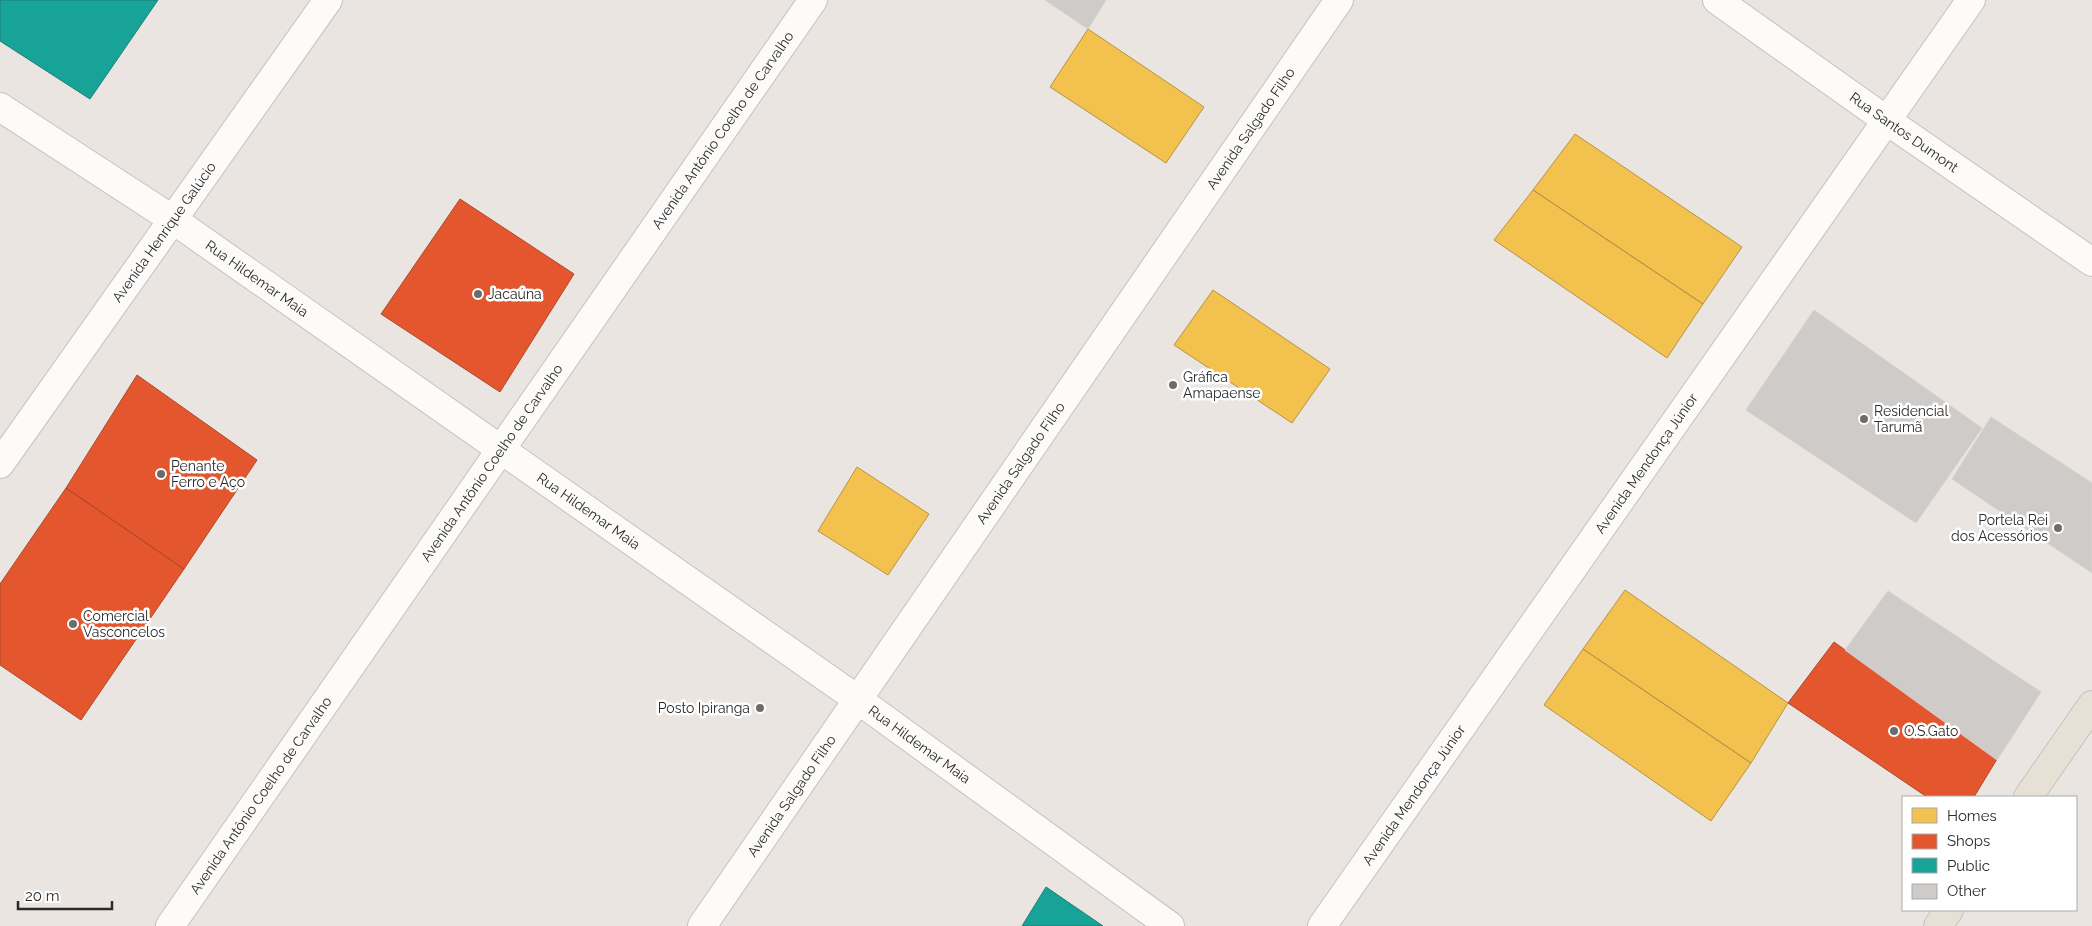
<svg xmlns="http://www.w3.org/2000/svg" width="2092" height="926" viewBox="0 0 2092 926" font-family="Raleway,sans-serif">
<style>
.homes{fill:#f2c14e;stroke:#b69444}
.shops{fill:#e4572e;stroke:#ac4a2d}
.public{fill:#17a398;stroke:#1d7f77}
.building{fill:#cfcbc8;stroke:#d5d1cd}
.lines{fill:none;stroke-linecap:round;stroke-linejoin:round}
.minor-casing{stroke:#c4c2c2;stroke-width:30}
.tertiary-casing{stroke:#c4c2c2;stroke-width:30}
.secondary-casing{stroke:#c4c2c2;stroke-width:30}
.primary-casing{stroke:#c5c3c2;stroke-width:30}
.minor{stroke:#fcfbfa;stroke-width:28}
.tertiary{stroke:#fcfbfa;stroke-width:28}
.secondary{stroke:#fcfbfa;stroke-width:28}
.primary{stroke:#e7e0d4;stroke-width:28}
.poi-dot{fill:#6e6c6b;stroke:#fff;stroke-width:2}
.labels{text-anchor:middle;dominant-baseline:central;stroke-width:5;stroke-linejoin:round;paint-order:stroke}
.street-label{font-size:14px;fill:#2b2b2b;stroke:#fff}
.poi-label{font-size:14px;fill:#2b2b2b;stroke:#fff;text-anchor:start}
</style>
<rect width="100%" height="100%" fill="#eae5e1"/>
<path class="homes" d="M 1088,29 L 1204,107 L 1166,163 L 1050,87 Z
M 1575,134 L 1742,247 L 1703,304 L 1533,190 Z
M 1533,190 L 1703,304 L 1667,358 L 1494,240 Z
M 1213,290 L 1330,369 L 1292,423 L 1174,345 Z
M 857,467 L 929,514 L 888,575 L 818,531 Z
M 1625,590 L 1788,703 L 1751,763 L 1583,649 Z
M 1583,649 L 1751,763 L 1711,821 L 1544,705 Z"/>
<path class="shops" d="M 460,199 L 574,274 L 500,392 L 381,314 Z
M 137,375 L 257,460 L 184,569 L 66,488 Z
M 66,488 L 184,569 L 81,720 L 0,665 L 0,584 Z
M 1834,642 L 1997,759 L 1974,797 L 1927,797 L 1788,703 Z"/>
<path class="public" d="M 0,0 L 158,0 L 90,99 L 0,41 Z
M 1046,887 L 1103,926 L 1022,926 Z"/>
<path class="building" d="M 1045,0 L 1106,0 L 1088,29 Z
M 1814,310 L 1982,428 L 1916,523 L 1746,410 Z
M 1991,417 L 2092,483 L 2092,573 L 1952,479 Z
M 1888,591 L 2041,692 L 1997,760 L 1845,650 Z"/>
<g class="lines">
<g class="minor-casing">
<g id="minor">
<path id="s1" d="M 0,464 L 328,0"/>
<path id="s2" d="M 702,926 L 1339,0"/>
<path id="s3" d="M 1322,926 L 1971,0"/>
</g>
</g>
<g class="tertiary-casing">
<g id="tertiary">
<path id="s4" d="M 170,926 L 813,0"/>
</g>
</g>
<g class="secondary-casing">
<g id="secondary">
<path id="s5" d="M 1717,0 L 1886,120 L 2092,262"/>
<path id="s6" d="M 0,107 L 172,219 L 857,699 L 1170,926"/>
</g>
</g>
<g class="primary-casing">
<path id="primary" d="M 2028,797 L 2092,705
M 1938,926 L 1949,910"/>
</g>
<use href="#minor" class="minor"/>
<use href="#tertiary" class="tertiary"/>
<use href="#secondary" class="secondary"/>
<use href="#primary" class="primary"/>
</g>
<g class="poi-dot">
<circle cx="478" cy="294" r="5"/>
<circle cx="1173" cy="385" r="5"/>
<circle cx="1864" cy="419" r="5"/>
<circle cx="161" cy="474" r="5"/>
<circle cx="2058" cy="528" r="5"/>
<circle cx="73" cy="624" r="5"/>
<circle cx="760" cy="708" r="5"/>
<circle cx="1894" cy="731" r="5"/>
</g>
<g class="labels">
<g class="street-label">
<text stroke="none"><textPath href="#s2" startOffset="968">Avenida Salgado Filho</textPath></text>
<text stroke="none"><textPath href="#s4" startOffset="969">Avenida Antônio Coelho de Carvalho</textPath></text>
<text stroke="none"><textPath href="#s5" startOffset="229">Rua Santos Dumont</textPath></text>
<text stroke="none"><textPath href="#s1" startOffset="284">Avenida Henrique Galúcio</textPath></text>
<text stroke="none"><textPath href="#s6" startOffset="309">Rua Hildemar Maia</textPath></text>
<text stroke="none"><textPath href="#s4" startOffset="564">Avenida Antônio Coelho de Carvalho</textPath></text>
<text stroke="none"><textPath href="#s2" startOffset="562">Avenida Salgado Filho</textPath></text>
<text stroke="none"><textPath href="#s3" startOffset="565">Avenida Mendonça Júnior</textPath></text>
<text stroke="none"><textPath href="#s6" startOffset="714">Rua Hildemar Maia</textPath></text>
<text stroke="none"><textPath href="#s6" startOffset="1119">Rua Hildemar Maia</textPath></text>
<text stroke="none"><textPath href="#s4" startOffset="159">Avenida Antônio Coelho de Carvalho</textPath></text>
<text stroke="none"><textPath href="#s3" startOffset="160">Avenida Mendonça Júnior</textPath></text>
<text stroke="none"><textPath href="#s2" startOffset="158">Avenida Salgado Filho</textPath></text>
</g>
<g class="poi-label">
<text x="488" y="294">Jacaúna</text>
<text x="1183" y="377">Gráfica<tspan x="1183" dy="16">Amapaense</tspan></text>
<text x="1874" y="411">Residencial<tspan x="1874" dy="16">Tarumã</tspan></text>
<text x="171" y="466">Penante<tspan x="171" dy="16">Ferro e Aço</tspan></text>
<text x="2048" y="520" text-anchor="end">Portela Rei<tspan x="2048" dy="16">dos Acessórios</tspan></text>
<text x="83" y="616">Comercial<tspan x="83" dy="16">Vasconcelos</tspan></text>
<text x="750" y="708" text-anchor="end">Posto Ipiranga</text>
<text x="1904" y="731">O.S.Gato</text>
</g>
</g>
<rect x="1902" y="796" width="175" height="115" fill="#ffffff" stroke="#aaaaaa"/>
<rect x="1912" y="808" width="25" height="15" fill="#f2c14e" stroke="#aaaaaa"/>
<text x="1947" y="821" font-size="15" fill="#2b2b2b">Homes</text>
<rect x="1912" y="834" width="25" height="15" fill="#e4572e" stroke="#aaaaaa"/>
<text x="1947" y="846" font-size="15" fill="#2b2b2b">Shops</text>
<rect x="1912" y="858" width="25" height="15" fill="#17a398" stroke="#aaaaaa"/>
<text x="1947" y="871" font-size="15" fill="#2b2b2b">Public</text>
<rect x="1912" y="884" width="25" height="15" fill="#cfcbc8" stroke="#aaaaaa"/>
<text x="1947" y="896" font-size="15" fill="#2b2b2b">Other</text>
<path d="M18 901v8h94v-8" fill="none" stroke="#2b2b2b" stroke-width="2.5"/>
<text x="25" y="901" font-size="15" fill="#2b2b2b" stroke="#ffffff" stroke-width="4" paint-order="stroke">20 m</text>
</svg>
